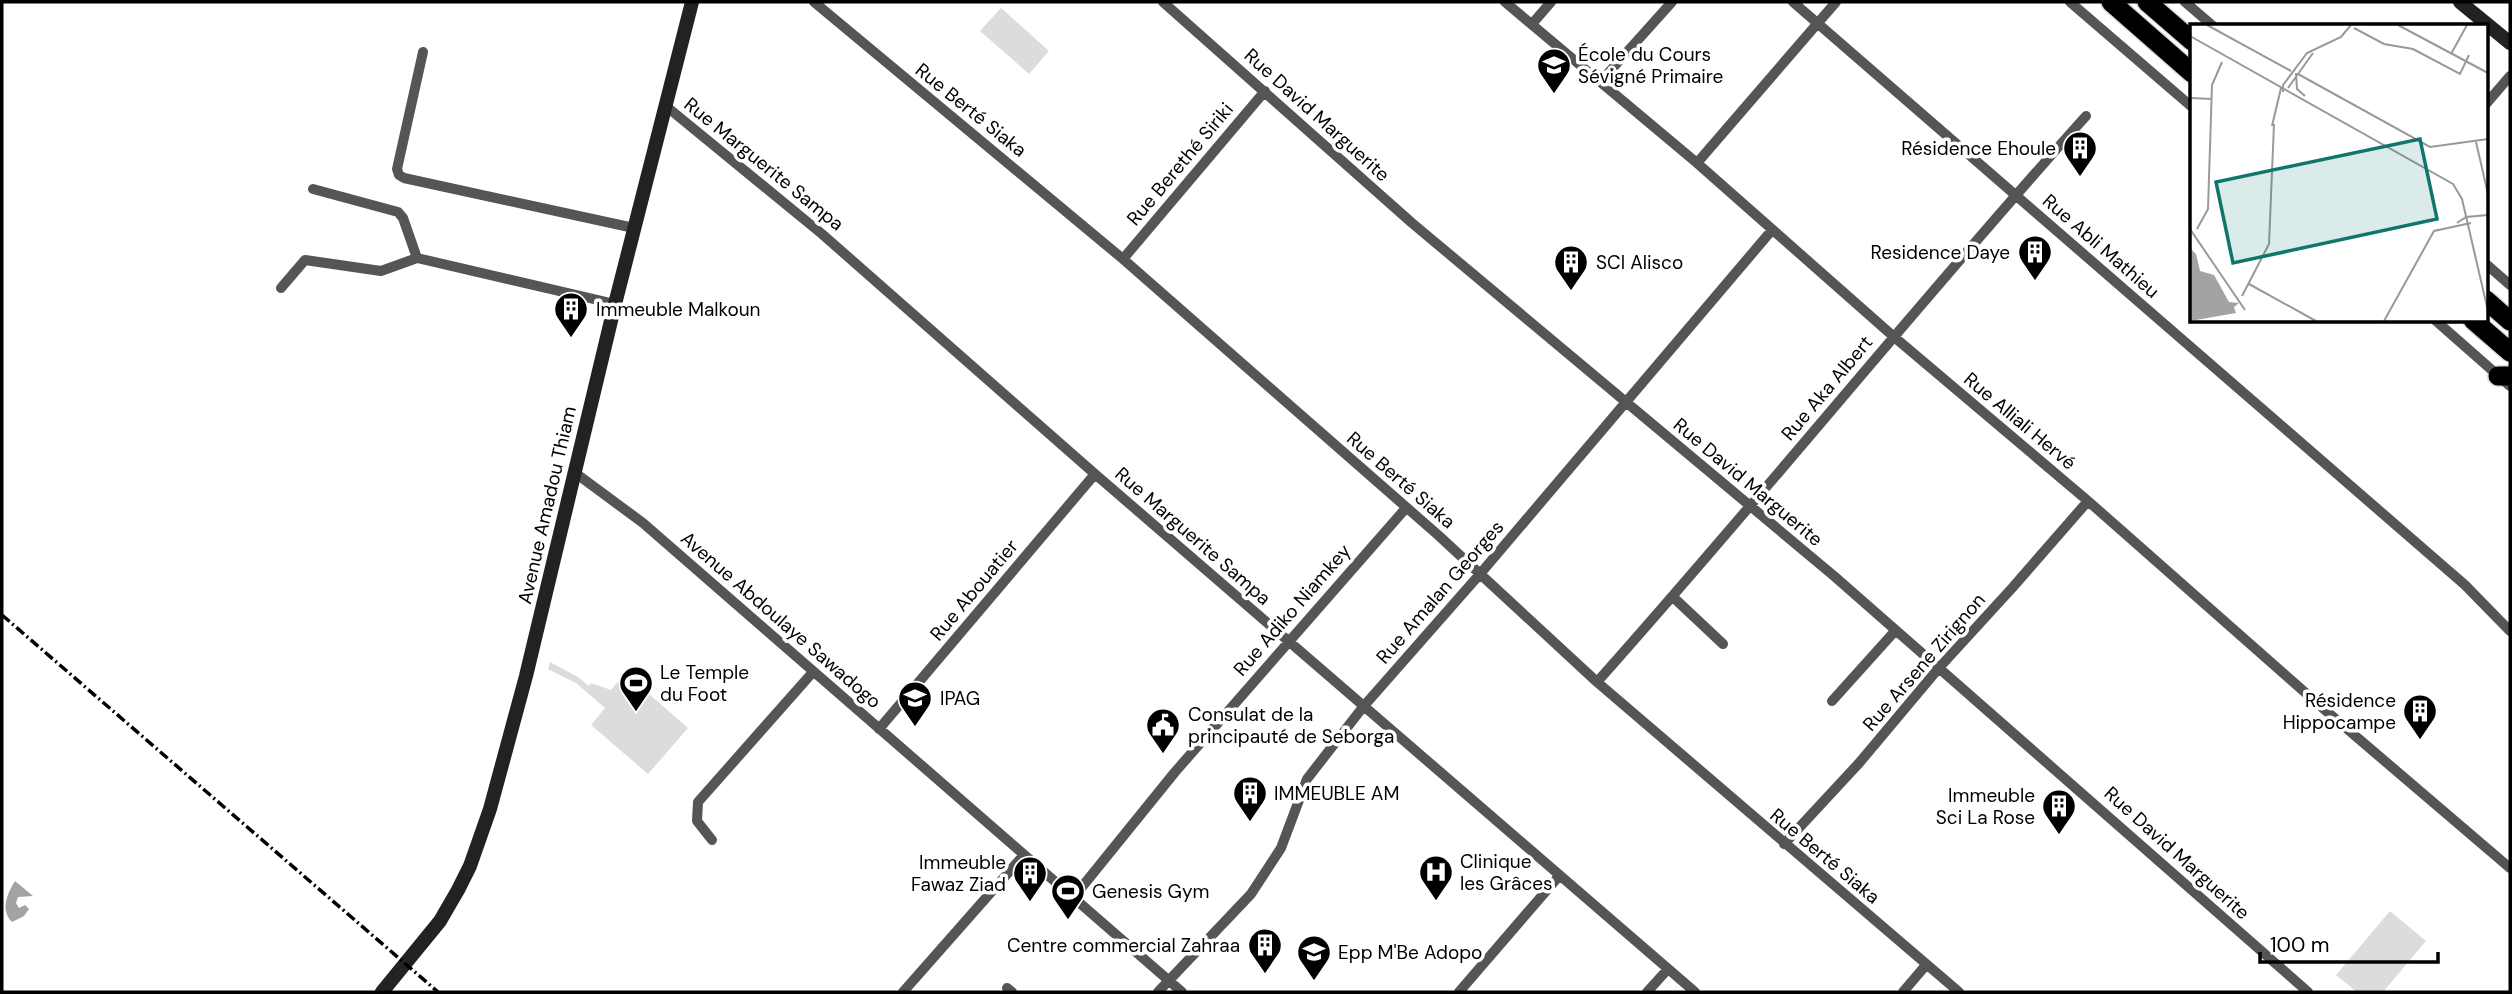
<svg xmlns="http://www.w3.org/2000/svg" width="2512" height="994" viewBox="0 0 2512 994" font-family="'DM Sans',sans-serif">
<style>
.green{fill:#dcdcdc}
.water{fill:#a3a3a3}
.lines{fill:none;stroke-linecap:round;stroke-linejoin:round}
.highway-casing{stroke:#dbdbdb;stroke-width:22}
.street{stroke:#555;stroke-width:10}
.secondary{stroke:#222;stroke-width:14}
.highway{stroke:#000;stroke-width:19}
.rail{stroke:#000;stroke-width:3.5;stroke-dasharray:10 3.5 2 3.5;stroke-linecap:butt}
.labels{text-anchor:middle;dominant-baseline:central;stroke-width:7;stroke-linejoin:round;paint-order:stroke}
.poi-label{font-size:19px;fill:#000;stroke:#fff;text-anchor:start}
.street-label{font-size:19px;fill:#000;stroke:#fff}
.inset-road{fill:none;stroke:#999;stroke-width:2}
.view{fill:#0f766e;fill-opacity:0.15;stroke:#0f766e;stroke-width:3.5}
.inset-edge{fill:none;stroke:#000;stroke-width:3.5}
</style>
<rect width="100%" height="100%" fill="#fff"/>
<path class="green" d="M 1001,8 L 1049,51 L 1029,74 L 980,31 Z
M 550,662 L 578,677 L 589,686 L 591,683 L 611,690 L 625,673 L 688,728 L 648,774 L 591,725 L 605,708 L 576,683 L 548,669 Z
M 2390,911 L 2426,941 L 2383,992 L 2357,992 L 2336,975 Z"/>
<path class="water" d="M 15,881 L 33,896 L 18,897 L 16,903 L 19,908 L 25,905 L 29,909 L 24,916 L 12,922 C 0,910 7,894 15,881 Z"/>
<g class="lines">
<g class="highway-casing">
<path id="highway" d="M 2111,2 L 2192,73
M 2147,2 L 2192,41
M 2486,300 L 2510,321
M 2473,320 L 2510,352
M 2498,376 L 2510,376"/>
</g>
<path class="street" d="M 814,2 L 1123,259 L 1438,535 L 1597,682 L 1959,992
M 1163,2 L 1412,223 L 1834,576 L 2308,992
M 1505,2 L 1697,163 L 1893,336 L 2088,501 L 2325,710 L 2510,868
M 1793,2 L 2465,585 L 2510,631
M 2070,2 L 2192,107
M 2185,2 L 2213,26
M 1532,24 L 1551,2
M 423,52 L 397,169 L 399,175 L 404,178 L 634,228
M 1601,81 L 1672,2
M 2486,104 L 2510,76
M 667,107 L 822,234 L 1095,474 L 1695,992
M 1697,163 L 1836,2
M 313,189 L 398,212 L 403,218 L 417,258
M 1123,259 L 1265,91
M 2486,264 L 2510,285
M 281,288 L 305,260 L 381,271 L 417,258 L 615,304
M 2435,320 L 2510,386
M 574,472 L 643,523 L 1182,992
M 1673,597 L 1723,644
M 1597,682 C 1763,496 1919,302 2086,116
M 1832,701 L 1895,631
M 879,729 L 1095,474
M 712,840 L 697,821 L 698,802 L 813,672
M 1784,844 L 1860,762 L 1938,669 L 2013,587 L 2088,501
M 1073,898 L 1175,772 L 1406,508
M 1007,988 L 1012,992
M 903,992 L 1023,856
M 1158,992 L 1251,894 L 1281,848 L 1307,779 L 1363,707 L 1480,574 L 1772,230
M 1459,992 L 1559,876
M 1647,992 L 1668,969
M 1903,992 L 1926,965"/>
<path class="secondary" d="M 2460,2 L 2510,43
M 382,992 L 440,921 L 458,890 L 470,866 L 490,809 L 526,676 L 615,304 L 692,2"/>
<use href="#highway" class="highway"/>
<path class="rail" d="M 2,615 L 438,992"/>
</g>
<defs>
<g id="school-pin" transform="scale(1.75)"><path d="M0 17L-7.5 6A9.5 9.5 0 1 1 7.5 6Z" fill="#000" stroke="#fff"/><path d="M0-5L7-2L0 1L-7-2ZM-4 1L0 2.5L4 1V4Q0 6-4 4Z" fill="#fff"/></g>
<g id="building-pin" transform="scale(1.75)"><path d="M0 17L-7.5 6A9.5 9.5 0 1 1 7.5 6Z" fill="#000" stroke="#fff"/><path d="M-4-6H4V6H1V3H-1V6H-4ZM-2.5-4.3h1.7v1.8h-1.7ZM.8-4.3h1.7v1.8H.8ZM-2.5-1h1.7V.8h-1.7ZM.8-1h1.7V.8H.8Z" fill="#fff"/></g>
<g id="stadium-pin" transform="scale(1.75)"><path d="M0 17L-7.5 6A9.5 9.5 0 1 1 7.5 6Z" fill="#000" stroke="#fff"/><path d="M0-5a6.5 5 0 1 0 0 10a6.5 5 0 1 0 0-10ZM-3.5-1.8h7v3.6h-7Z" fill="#fff"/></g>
<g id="university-pin" transform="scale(1.75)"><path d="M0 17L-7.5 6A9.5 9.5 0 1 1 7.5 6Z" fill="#000" stroke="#fff"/><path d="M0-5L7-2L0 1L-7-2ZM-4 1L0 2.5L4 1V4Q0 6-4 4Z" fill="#fff"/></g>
<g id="civic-pin" transform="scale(1.75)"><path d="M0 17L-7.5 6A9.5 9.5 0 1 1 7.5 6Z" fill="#000" stroke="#fff"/><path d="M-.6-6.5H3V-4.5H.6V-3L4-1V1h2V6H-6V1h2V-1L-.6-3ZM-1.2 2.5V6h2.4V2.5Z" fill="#fff"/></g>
<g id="hospital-pin" transform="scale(1.75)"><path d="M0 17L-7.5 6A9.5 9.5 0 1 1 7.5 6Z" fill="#000" stroke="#fff"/><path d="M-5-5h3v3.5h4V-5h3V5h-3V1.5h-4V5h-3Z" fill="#fff"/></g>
</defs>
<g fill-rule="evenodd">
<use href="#school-pin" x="1554" y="65"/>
<use href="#building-pin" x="2080" y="148"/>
<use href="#building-pin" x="2035" y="252"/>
<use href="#building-pin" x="1571" y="262"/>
<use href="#building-pin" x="571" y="309"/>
<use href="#stadium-pin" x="636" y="683"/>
<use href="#university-pin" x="915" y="698"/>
<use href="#building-pin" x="2420" y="711"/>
<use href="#civic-pin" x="1163" y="725"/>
<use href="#building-pin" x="1250" y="793"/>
<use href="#building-pin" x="2059" y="806"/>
<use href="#hospital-pin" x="1436" y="872"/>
<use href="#building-pin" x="1030" y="873"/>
<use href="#stadium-pin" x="1068" y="891"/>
<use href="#building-pin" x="1265" y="945"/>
<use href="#school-pin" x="1314" y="952"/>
</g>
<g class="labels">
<g class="poi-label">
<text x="1578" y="54">École du Cours<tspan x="1578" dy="22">Sévigné Primaire</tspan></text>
<text x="2056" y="148" text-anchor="end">Résidence Ehoule</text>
<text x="2010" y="252" text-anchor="end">Residence Daye</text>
<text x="1596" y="262">SCI Alisco</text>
<text x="596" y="309">Immeuble Malkoun</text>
<text x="660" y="672">Le Temple<tspan x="660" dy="22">du Foot</tspan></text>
<text x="940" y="698">IPAG</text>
<text x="2396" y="700" text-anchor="end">Résidence<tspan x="2396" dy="22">Hippocampe</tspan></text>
<text x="1188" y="714">Consulat de la<tspan x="1188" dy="22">principauté de Seborga</tspan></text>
<text x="1274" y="793">IMMEUBLE AM</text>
<text x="2035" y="795" text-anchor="end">Immeuble<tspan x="2035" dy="22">Sci La Rose</tspan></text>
<text x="1460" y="861">Clinique<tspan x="1460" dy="22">les Grâces</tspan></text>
<text x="1006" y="862" text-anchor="end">Immeuble<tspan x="1006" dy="22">Fawaz Ziad</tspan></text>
<text x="1092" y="891">Genesis Gym</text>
<text x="1240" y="945" text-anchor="end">Centre commercial Zahraa</text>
<text x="1338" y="952">Epp M'Be Adopo</text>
</g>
<g class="street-label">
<text transform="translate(971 110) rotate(39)">Rue Berté Siaka</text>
<text transform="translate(1317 115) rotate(42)">Rue David Marguerite</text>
<text transform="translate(764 164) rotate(39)">Rue Marguerite Sampa</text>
<text transform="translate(1180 164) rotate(-50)">Rue Berethé Siriki</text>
<text transform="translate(2101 246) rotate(41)">Rue Abli Mathieu</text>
<text transform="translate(1827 388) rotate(-50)">Rue Aka Albert</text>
<text transform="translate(2020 421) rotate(40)">Rue Alliali Hervé</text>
<text transform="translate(1401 480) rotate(41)">Rue Berté Siaka</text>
<text transform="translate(1748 482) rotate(40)">Rue David Marguerite</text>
<text transform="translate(547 505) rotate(-77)">Avenue Amadou Thiam</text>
<text transform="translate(1193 536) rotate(41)">Rue Marguerite Sampa</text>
<text transform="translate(974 590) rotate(-50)">Rue Abouatier</text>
<text transform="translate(1440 592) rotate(-49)">Rue Amalan Georges</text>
<text transform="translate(1292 610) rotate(-49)">Rue Adiko Niamkey</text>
<text transform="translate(781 620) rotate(41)">Avenue Abdoulaye Sawadogo</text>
<text transform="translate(1924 662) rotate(-49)">Rue Arsene Zirignon</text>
<text transform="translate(2177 853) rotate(42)">Rue David Marguerite</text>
<text transform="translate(1825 856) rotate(40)">Rue Berté Siaka</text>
</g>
</g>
<g transform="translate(2190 24)">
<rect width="298" height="298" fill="#fff"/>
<path d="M 0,224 L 6,230 L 10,247 L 24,251 L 39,278 L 49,279 L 44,283 L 46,289 L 0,297 Z" fill="#a3a3a3"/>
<path class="inset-road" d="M 17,1 L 101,47M 208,1 L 298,49M 164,4 L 194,20 L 223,25 L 270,50 L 279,31M 0,12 L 263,160 L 272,175 L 298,287M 261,30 L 277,1M 106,49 L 107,65 L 115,72M 108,50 L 240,123 L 298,115M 98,64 L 123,29M 93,68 L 93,61 L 117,29 L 151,13 L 161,1M 0,74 L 22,75M 82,102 L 91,64M 286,118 L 298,170M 267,199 L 276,193 L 298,191M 0,205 L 55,286M 7,205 L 18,185 L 22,61 L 32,38M 59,260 L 126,297M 52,272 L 79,220 L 84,100M 194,297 L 244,207 L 281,199"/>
<path class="view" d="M 230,115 L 247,195 L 43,239 L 26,158 Z"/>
<rect width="298" height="298" class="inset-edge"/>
</g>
<rect width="2512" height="994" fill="none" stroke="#000000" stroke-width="7"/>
<path d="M2260 952v10h178v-10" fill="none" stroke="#000000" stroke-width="3.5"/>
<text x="2270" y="952" font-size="21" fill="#000000" stroke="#ffffff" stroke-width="5" paint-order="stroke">100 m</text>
</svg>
